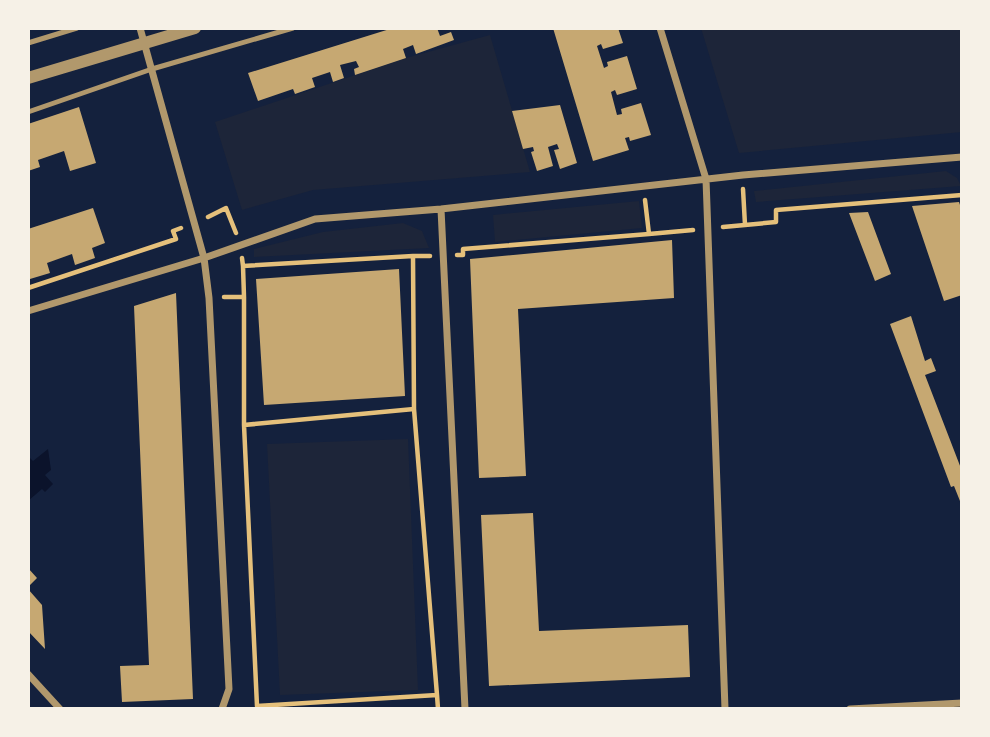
<svg xmlns="http://www.w3.org/2000/svg" width="990" height="737" viewBox="0 0 990 737" font-family="'PT Serif',serif">
<style>
.green{fill:#1d2539}
.water{fill:#0b132b}
.building{fill:#c6a872}
.lines{fill:none;stroke-linecap:round;stroke-linejoin:round}
.path{stroke:#e5c07b;stroke-width:4.5}
.service{stroke:#b1986c;stroke-width:5}
.minor{stroke:#b1986c;stroke-width:7}
.tertiary{stroke:#b1986c;stroke-width:12}
</style>
<rect width="100%" height="100%" fill="#14213d"/>
<path class="green" d="M 701,28 L 962,28 L 962,132 L 739,153 Z
M 490,35 L 530,172 L 313,190 L 242,210 L 215,122 L 406,58 Z
M 946,171 L 957,178 L 961,186 L 756,202 L 754,191 Z
M 639,201 L 642,228 L 495,242 L 493,215 Z
M 403,223 L 422,231 L 429,248 L 254,257 L 254,249 L 323,232 Z
M 408,439 L 418,690 L 280,695 L 267,444 Z"/>
<path class="water" d="M 48,449 L 51,470 L 45,475 L 53,484 L 45,492 L 42,489 L 28,501 L 28,456 L 33,461 Z"/>
<path class="building" d="M 393,28 L 437,28 L 440,36 L 451,32 L 454,40 L 416,54 L 413,45 L 403,49 L 406,58 L 355,75 L 354,69 L 359,67 L 356,61 L 340,65 L 344,78 L 333,82 L 330,72 L 312,78 L 315,87 L 295,94 L 293,89 L 258,101 L 248,73 Z
M 553,28 L 618,28 L 623,43 L 603,49 L 601,44 L 597,46 L 604,68 L 608,66 L 607,62 L 627,56 L 637,89 L 617,95 L 615,90 L 611,92 L 617,115 L 622,114 L 621,109 L 641,103 L 651,135 L 630,141 L 629,137 L 625,138 L 629,150 L 593,161 Z
M 560,105 L 577,163 L 560,169 L 554,150 L 559,149 L 557,144 L 548,147 L 553,166 L 537,171 L 531,152 L 534,151 L 533,147 L 523,149 L 512,111 Z
M 79,107 L 96,163 L 70,171 L 64,151 L 38,160 L 40,167 L 28,171 L 28,124 Z
M 959,202 L 962,211 L 962,295 L 944,301 L 912,206 Z
M 93,208 L 105,243 L 92,248 L 95,258 L 75,265 L 72,254 L 47,263 L 50,273 L 30,279 L 28,229 Z
M 868,212 L 891,274 L 875,281 L 849,213 Z
M 672,240 L 674,298 L 518,309 L 526,476 L 479,478 L 470,259 Z
M 399,269 L 405,396 L 264,405 L 256,279 Z
M 176,293 L 193,699 L 122,702 L 120,666 L 149,665 L 134,306 Z
M 911,316 L 925,361 L 931,358 L 936,371 L 925,375 L 962,471 L 962,506 L 954,486 L 951,487 L 890,324 Z
M 533,513 L 539,631 L 688,625 L 690,677 L 489,686 L 481,515 Z
M 28,568 L 37,578 L 28,587 Z
M 28,589 L 42,605 L 45,649 L 28,631 Z"/>
<g class="lines">
<path class="path" d="M 208,217 L 226,208 L 236,233
M 745,225 L 776,222 L 776,210 L 962,195
M 723,227 L 745,225 L 743,189
M 649,234 L 693,230
M 457,255 L 463,255 L 463,249 L 649,234 L 645,200
M 242,258 L 243,266 L 413,256
M 28,288 L 176,239 L 173,231 L 181,228
M 224,297 L 244,297 L 243,266
M 414,409 L 413,256 L 430,256
M 244,425 L 244,297
M 437,695 L 257,706 L 244,425 L 414,409 L 437,695 L 438,709"/>
<path class="service" d="M 28,43 L 77,28
M 28,112 L 152,69 L 293,28"/>
<path class="minor" d="M 140,28 L 204,258 L 209,298 L 229,689 L 222,709
M 660,28 L 706,179 L 725,709
M 441,209 L 465,709
M 28,311 L 204,258 L 315,219 L 441,209 L 743,175 L 962,157
M 28,674 L 60,709
M 850,709 L 962,703"/>
<path class="tertiary" d="M 28,78 L 195,28"/>
</g>
<rect width="990" height="737" fill="none" stroke="#f6f1e7" stroke-width="60"/>
</svg>
